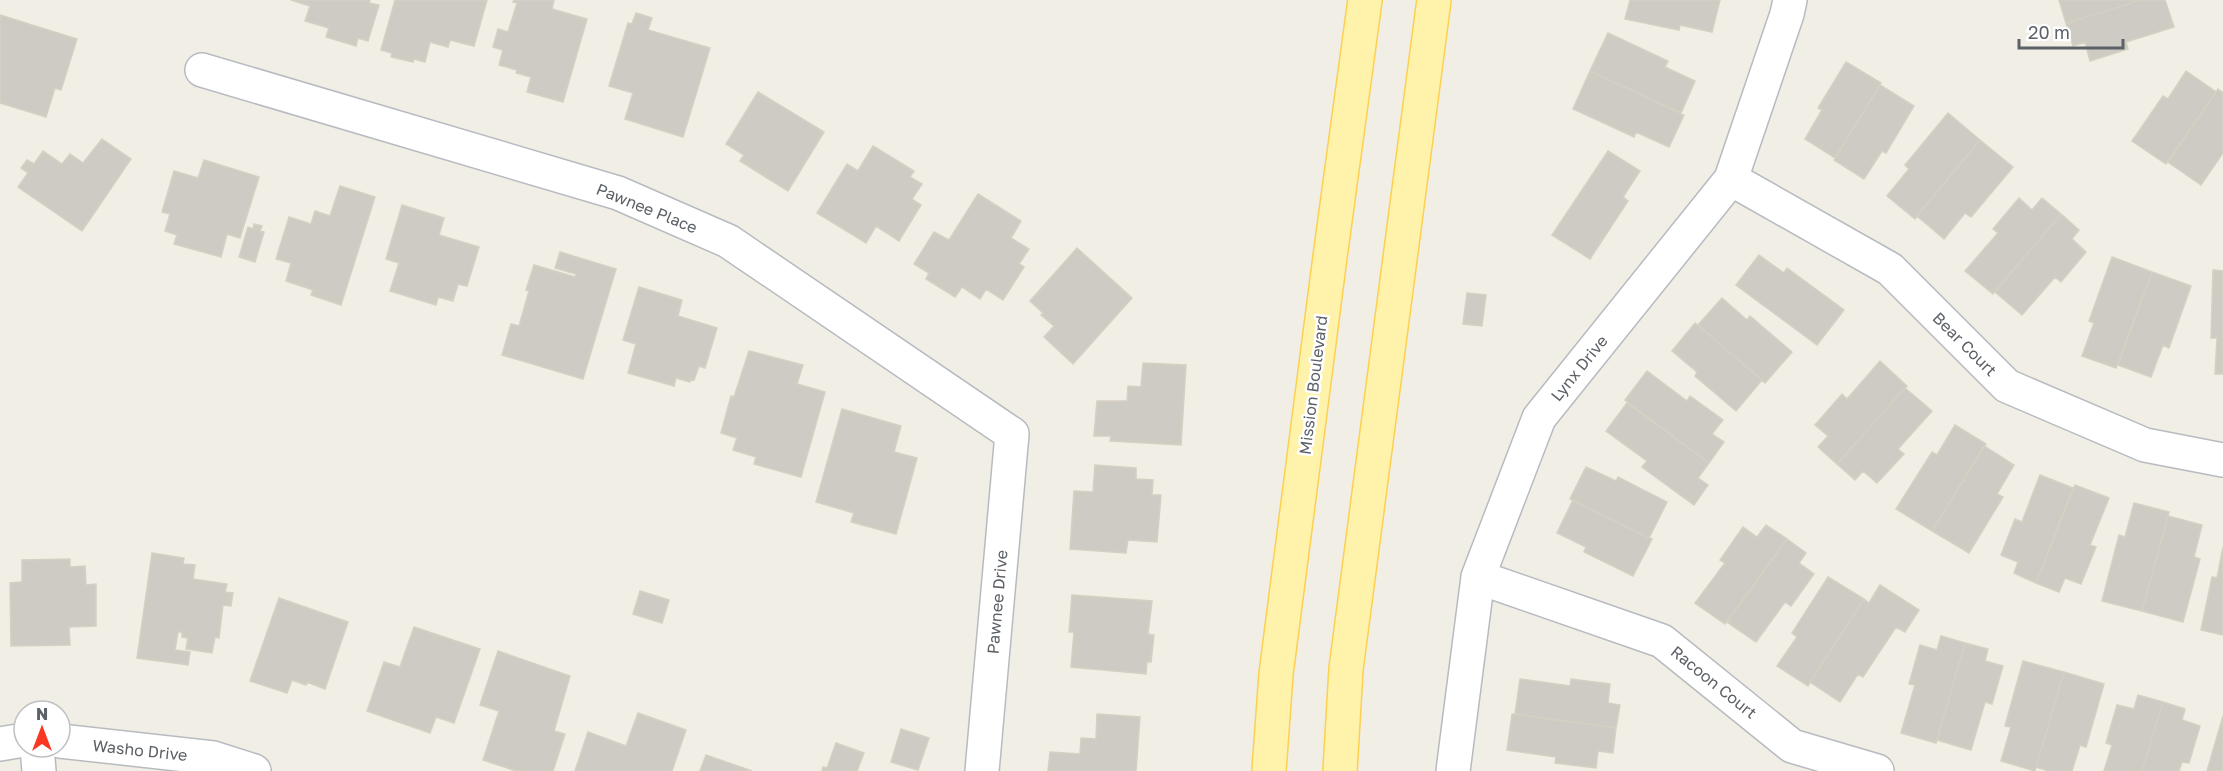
<svg xmlns="http://www.w3.org/2000/svg" width="2223" height="771" viewBox="0 0 2223 771" font-family="'Golos Text',sans-serif">
<style>
.building{fill:#cdcbc4;stroke:#d6d0c2;stroke-width:1.5}
.lines{fill:none;stroke-linecap:round;stroke-linejoin:round}
.minor-casing{stroke:#b7bbc0;stroke-width:36}
.major-casing{stroke:#fed050;stroke-width:36}
.minor{stroke:#fff;stroke-width:33}
.major{stroke:#fff3ab;stroke-width:33}
.labels{text-anchor:middle;dominant-baseline:central;stroke-width:5;stroke-linejoin:round;paint-order:stroke}
.street-label{font-size:16px;fill:#5c6167;stroke:#fff}
</style>
<rect width="100%" height="100%" fill="#f0eee5"/>
<path class="building" d="M 291,0 L 370,0 L 369,3 L 379,5 L 368,41 L 358,38 L 356,46 L 326,37 L 329,28 L 305,21 L 310,6 Z
M 395,0 L 487,0 L 474,46 L 450,40 L 448,47 L 430,42 L 425,62 L 414,59 L 413,62 L 391,57 L 392,53 L 381,50 Z
M 514,0 L 554,0 L 552,9 L 587,19 L 563,102 L 527,92 L 531,77 L 516,73 L 517,70 L 499,65 L 503,50 L 493,47 L 498,29 L 508,32 L 517,3 L 513,2 Z
M 1630,0 L 1720,0 L 1712,32 L 1680,25 L 1679,30 L 1625,19 Z
M 2059,0 L 2141,0 L 2066,23 Z
M 2141,0 L 2165,0 L 2174,27 L 2126,42 L 2128,49 L 2090,61 L 2085,42 L 2073,46 L 2066,23 Z
M 636,13 L 652,18 L 648,30 L 710,48 L 683,137 L 625,119 L 633,93 L 609,86 L 628,23 L 632,24 Z
M 0,15 L 77,39 L 61,90 L 55,88 L 46,117 L 0,103 Z
M 1608,33 L 1668,61 L 1665,67 L 1695,81 L 1681,113 L 1590,71 Z
M 1846,62 L 1881,83 L 1835,158 L 1805,139 L 1822,110 L 1818,108 Z
M 1590,71 L 1684,115 L 1669,147 L 1636,132 L 1634,137 L 1573,109 Z
M 2186,71 L 2216,92 L 2166,164 L 2132,141 L 2163,96 L 2168,99 Z
M 1880,85 L 1914,106 L 1886,153 L 1882,151 L 1864,179 L 1834,160 Z
M 2218,89 L 2223,93 L 2223,153 L 2201,185 L 2168,162 Z
M 758,92 L 824,132 L 788,191 L 740,161 L 744,155 L 726,144 Z
M 1948,113 L 1980,140 L 1915,219 L 1887,196 L 1909,169 L 1905,165 Z
M 102,139 L 131,159 L 82,231 L 18,187 L 28,173 L 21,168 L 27,160 L 34,164 L 43,151 L 62,164 L 70,154 L 83,163 Z
M 1980,140 L 2013,167 L 1971,217 L 1965,213 L 1944,239 L 1917,216 Z
M 873,146 L 914,171 L 910,177 L 922,184 L 912,199 L 921,205 L 899,241 L 876,226 L 866,243 L 817,213 L 847,164 L 858,171 Z
M 1608,151 L 1640,171 L 1623,197 L 1628,201 L 1590,259 L 1552,235 Z
M 204,160 L 259,177 L 240,238 L 227,234 L 221,257 L 174,244 L 177,235 L 165,231 L 170,214 L 162,212 L 174,171 L 198,178 Z
M 340,186 L 375,197 L 341,305 L 311,295 L 313,290 L 286,281 L 291,263 L 276,259 L 289,217 L 311,224 L 315,211 L 330,216 Z
M 978,194 L 1021,221 L 1011,238 L 1029,249 L 1019,264 L 1024,267 L 1003,300 L 986,289 L 980,299 L 962,287 L 955,297 L 926,279 L 929,273 L 914,264 L 934,232 L 949,240 Z
M 2019,198 L 2032,210 L 2042,198 L 2061,214 L 1993,294 L 1965,271 L 1998,233 L 1993,229 Z
M 402,205 L 444,218 L 439,235 L 479,247 L 467,286 L 458,284 L 453,301 L 438,297 L 436,305 L 390,291 L 399,263 L 386,259 Z
M 2061,214 L 2079,230 L 2072,239 L 2086,252 L 2061,282 L 2055,277 L 2022,315 L 1995,292 Z
M 254,224 L 262,226 L 260,231 L 264,232 L 255,262 L 239,257 L 248,227 L 253,229 Z
M 1077,248 L 1132,298 L 1073,364 L 1044,337 L 1054,326 L 1041,315 L 1043,313 L 1030,301 Z
M 560,252 L 616,269 L 583,379 L 502,355 L 511,324 L 519,326 L 529,291 L 526,290 L 534,265 L 575,277 L 576,274 L 555,268 Z
M 1759,255 L 1784,273 L 1787,268 L 1844,310 L 1817,345 L 1736,285 Z
M 2112,257 L 2152,272 L 2116,368 L 2082,356 L 2094,323 L 2089,321 Z
M 2213,270 L 2223,271 L 2223,374 L 2215,374 L 2217,338 L 2211,338 Z
M 2152,272 L 2191,286 L 2169,348 L 2163,345 L 2151,377 L 2118,365 Z
M 639,287 L 682,300 L 678,316 L 717,328 L 705,368 L 699,366 L 694,380 L 690,379 L 690,382 L 676,378 L 674,386 L 628,373 L 636,344 L 623,340 Z
M 1467,293 L 1486,295 L 1482,326 L 1463,324 Z
M 1722,298 L 1747,320 L 1750,316 L 1792,352 L 1765,383 L 1698,325 Z
M 1695,323 L 1762,380 L 1736,411 L 1695,376 L 1697,372 L 1672,351 Z
M 749,351 L 803,365 L 797,384 L 825,392 L 801,477 L 754,464 L 756,457 L 733,450 L 737,438 L 721,433 L 731,396 L 734,397 Z
M 1880,361 L 1907,386 L 1837,464 L 1818,447 L 1828,436 L 1815,425 L 1842,394 L 1847,399 Z
M 1143,363 L 1186,365 L 1181,445 L 1110,441 L 1111,436 L 1094,436 L 1097,401 L 1127,401 L 1128,386 L 1141,387 Z
M 1647,371 L 1687,401 L 1690,396 L 1723,420 L 1712,434 L 1724,442 L 1709,463 L 1625,400 Z
M 1905,388 L 1932,411 L 1898,449 L 1904,454 L 1877,483 L 1863,471 L 1855,480 L 1837,464 Z
M 1627,403 L 1709,463 L 1698,478 L 1708,485 L 1694,505 L 1642,467 L 1647,461 L 1606,431 Z
M 842,409 L 901,426 L 894,452 L 917,458 L 896,534 L 851,522 L 854,513 L 816,502 Z
M 1955,425 L 1986,444 L 1932,531 L 1896,509 L 1932,452 L 1937,455 Z
M 1984,446 L 2014,465 L 1997,494 L 2003,497 L 1969,553 L 1932,531 Z
M 1095,465 L 1136,468 L 1136,479 L 1153,480 L 1152,495 L 1161,495 L 1157,542 L 1128,540 L 1126,553 L 1070,549 L 1074,491 L 1093,492 Z
M 1586,467 L 1616,481 L 1618,477 L 1667,502 L 1649,538 L 1570,499 Z
M 2040,475 L 2073,488 L 2036,583 L 2014,573 L 2018,562 L 2001,555 L 2015,519 L 2022,522 Z
M 2075,485 L 2109,498 L 2090,545 L 2096,547 L 2081,584 L 2065,578 L 2059,592 L 2036,583 Z
M 1573,500 L 1652,539 L 1633,576 L 1584,552 L 1586,547 L 1557,533 Z
M 2134,503 L 2169,512 L 2142,611 L 2102,601 L 2119,535 L 2125,537 Z
M 2168,516 L 2202,525 L 2194,557 L 2200,559 L 2183,622 L 2142,611 Z
M 1766,525 L 1787,539 L 1725,624 L 1695,603 L 1725,563 L 1720,560 L 1743,527 L 1757,537 Z
M 1787,539 L 1806,553 L 1799,563 L 1814,574 L 1791,606 L 1785,602 L 1756,642 L 1727,622 Z
M 2223,547 L 2223,635 L 2201,630 L 2212,577 L 2217,578 Z
M 152,553 L 184,558 L 183,564 L 195,565 L 193,579 L 227,584 L 225,592 L 233,593 L 231,606 L 223,605 L 219,638 L 215,637 L 212,653 L 186,649 L 188,638 L 182,637 L 182,632 L 178,632 L 175,650 L 190,652 L 188,665 L 137,658 Z
M 70,559 L 70,567 L 85,566 L 86,585 L 96,584 L 96,626 L 69,627 L 70,645 L 11,646 L 10,583 L 22,582 L 22,560 Z
M 1828,577 L 1864,599 L 1808,686 L 1777,666 L 1797,637 L 1792,633 Z
M 1880,585 L 1919,610 L 1905,632 L 1896,627 L 1863,677 L 1858,674 L 1840,702 L 1810,682 L 1864,599 L 1869,603 Z
M 640,591 L 669,600 L 662,623 L 633,614 Z
M 1072,595 L 1152,601 L 1148,634 L 1154,635 L 1151,662 L 1147,662 L 1146,674 L 1071,667 L 1074,632 L 1069,632 Z
M 279,598 L 348,622 L 325,689 L 307,682 L 306,685 L 292,680 L 287,693 L 250,681 Z
M 414,627 L 480,649 L 454,723 L 436,717 L 430,733 L 367,711 L 384,662 L 400,667 Z
M 1941,636 L 1965,643 L 1936,743 L 1901,733 L 1915,685 L 1909,684 L 1920,645 L 1937,650 Z
M 1965,643 L 1988,649 L 1985,661 L 2003,666 L 1992,704 L 1985,702 L 1971,750 L 1937,740 Z
M 498,651 L 570,676 L 554,731 L 565,734 L 553,771 L 516,771 L 483,760 L 499,711 L 480,705 Z
M 2023,661 L 2064,672 L 2035,771 L 2001,761 L 2011,727 L 2005,726 Z
M 2064,672 L 2104,684 L 2086,747 L 2080,745 L 2072,771 L 2049,771 L 2036,767 Z
M 1520,679 L 1570,686 L 1571,679 L 1610,684 L 1608,703 L 1620,705 L 1616,728 L 1515,714 Z
M 2138,695 L 2163,702 L 2142,771 L 2104,771 L 2112,745 L 2106,743 L 2117,705 L 2134,709 Z
M 2163,702 L 2185,709 L 2182,720 L 2200,726 L 2189,763 L 2182,762 L 2179,771 L 2142,771 Z
M 638,713 L 686,730 L 672,771 L 575,771 L 588,732 L 626,746 Z
M 1097,714 L 1140,717 L 1136,771 L 1048,771 L 1050,752 L 1080,754 L 1081,738 L 1096,739 Z
M 1512,714 L 1616,728 L 1613,753 L 1598,751 L 1596,768 L 1555,763 L 1556,757 L 1507,750 Z
M 2223,716 L 2223,771 L 2207,771 Z
M 901,729 L 929,738 L 918,770 L 891,762 Z
M 836,743 L 864,753 L 857,771 L 822,771 L 823,767 L 827,768 Z
M 706,755 L 752,771 L 700,771 Z"/>
<g class="lines">
<g class="minor-casing">
<path id="minor" d="M 202,70 L 618,193 L 728,241 L 1012,434 L 982,771
M 1731,179 L 1890,269 L 2007,386 L 2145,445 L 2223,460
M 1478,577 L 1662,641 L 1792,746 L 1877,771
M 60,741 L 213,758 L 254,771
M 0,744 L 24,740
M 37,747 L 39,771
M 1453,771 L 1478,577 L 1539,418 L 1731,179 L 1787,14 L 1790,0"/>
</g>
<g class="major-casing">
<path id="major" d="M 1269,771 L 1276,674 L 1330,257 L 1365,0
M 1340,771 L 1346,669 L 1434,0"/>
</g>
<use href="#minor" class="minor"/>
<use href="#major" class="major"/>
</g>
<g class="labels">
<g class="street-label">
<text transform="translate(647 208) rotate(22)">Pawnee Place</text>
<text transform="translate(1965 344) rotate(45)">Bear Court</text>
<text transform="translate(1579 368) rotate(-51)">Lynx Drive</text>
<text transform="translate(1313 385) rotate(-83)">Mission Boulevard</text>
<text transform="translate(997 602) rotate(-85)">Pawnee Drive</text>
<text transform="translate(1714 682) rotate(39)">Racoon Court</text>
<text transform="translate(140 750) rotate(6)">Washo Drive</text>
</g>
</g>
<g transform="translate(42 729)"><circle r="28" fill="#ffffff" stroke="#bec0c2" stroke-width="1.5"/>
<path d="M0-4.5L10 22L0 15L-10 22Z" fill="#f93722"/>
<text y="-9" font-size="16" font-weight="bold" text-anchor="middle" fill="#5c6167">N</text>
</g>
<path d="M2019 39v9h104v-9" fill="none" stroke="#5c6167" stroke-width="3"/>
<text x="2028" y="39" font-size="18" fill="#5c6167" stroke="#ffffff" stroke-width="4.5" paint-order="stroke">20 m</text>
</svg>
